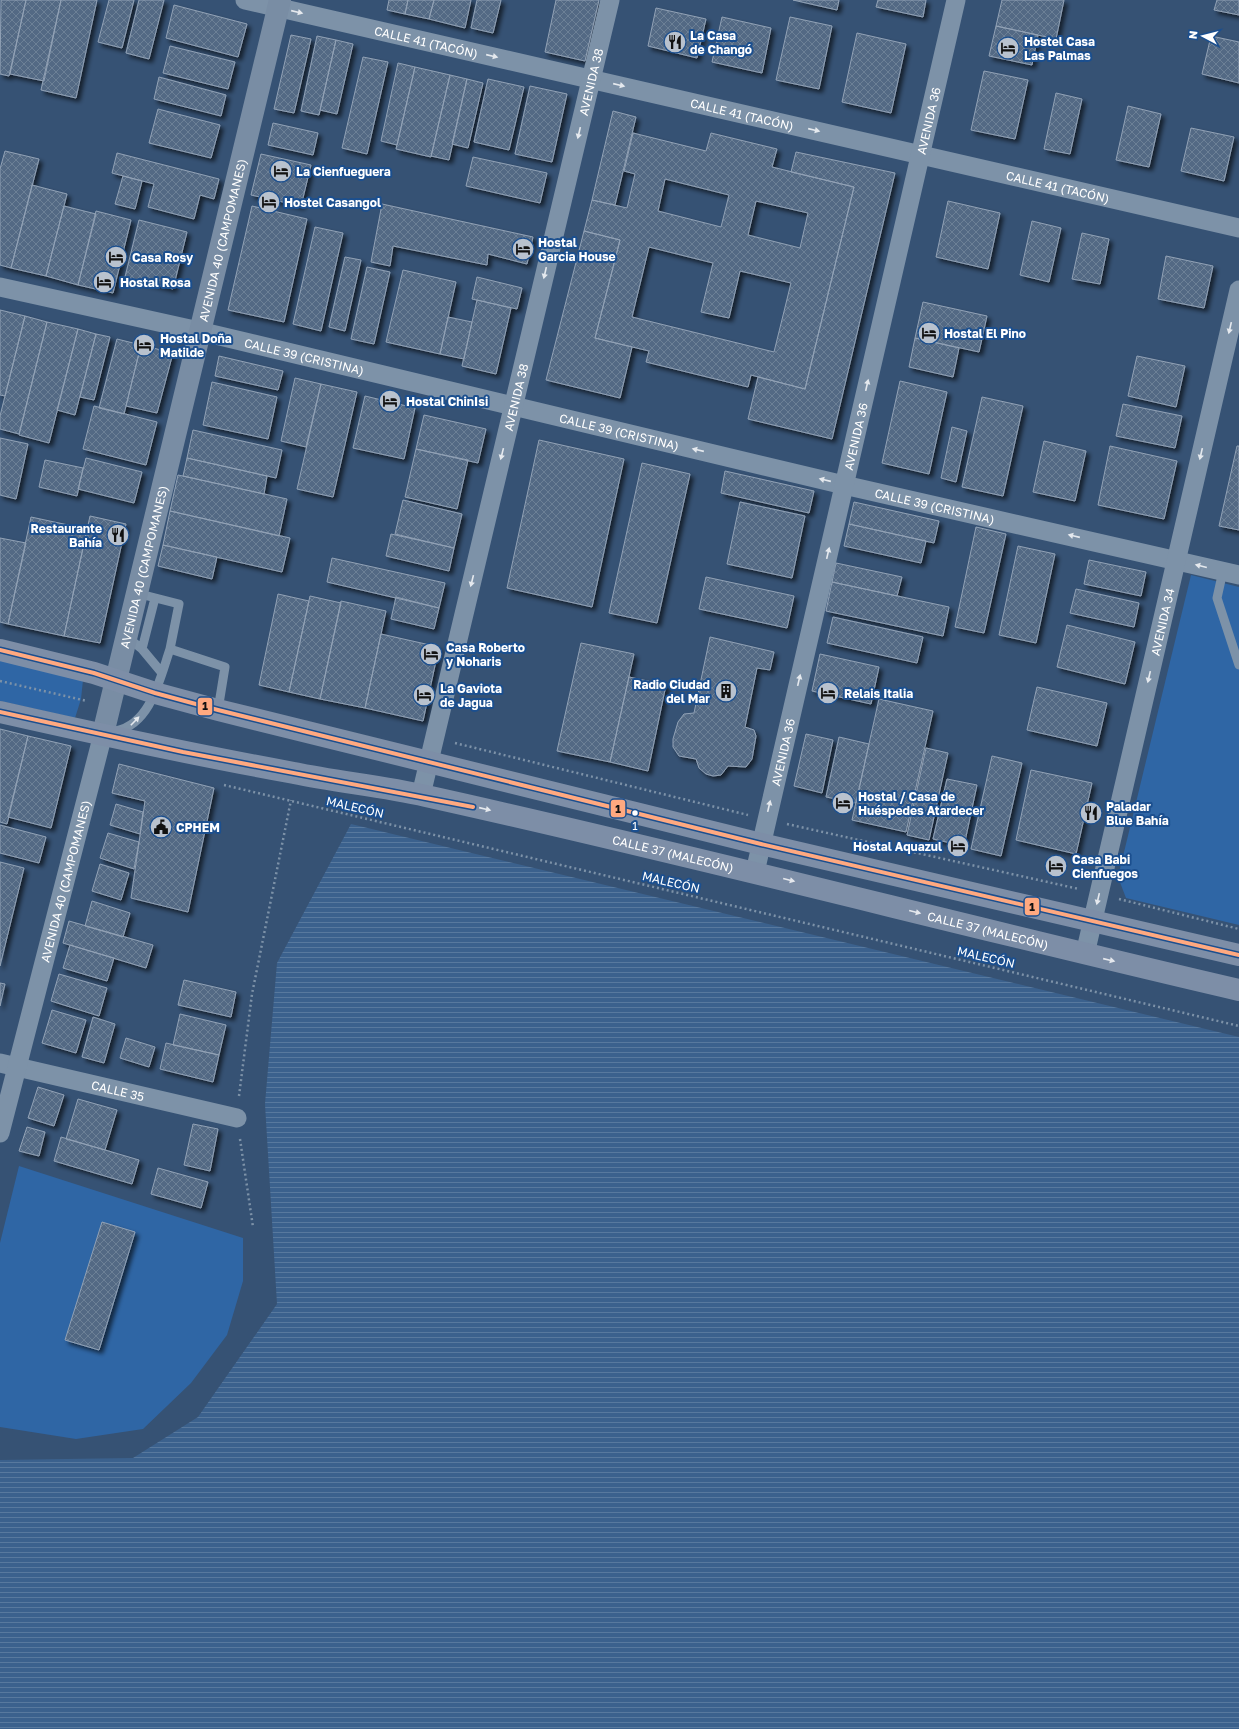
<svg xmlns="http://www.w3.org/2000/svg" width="1239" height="1729" viewBox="0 0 1239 1729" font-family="'Golos Text',sans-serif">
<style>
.green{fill:#2f66a5}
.water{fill:url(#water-rules)}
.building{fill:url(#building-cross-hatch);stroke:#92a2b6;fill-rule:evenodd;filter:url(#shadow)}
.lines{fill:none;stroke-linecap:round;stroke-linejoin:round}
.path{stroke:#7d92a8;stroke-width:2.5;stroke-dasharray:2 3;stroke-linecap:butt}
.lane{stroke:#7d92a8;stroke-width:9}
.street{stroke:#7d92a8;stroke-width:19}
.secondary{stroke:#798da4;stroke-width:22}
.primary{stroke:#7d8ea7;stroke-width:22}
.bus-1-casing{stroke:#1b4f8f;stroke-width:7}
.bus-1{stroke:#ffa980;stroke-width:4}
.oneway{fill:#e5e9ee}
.oneway2{fill:#e5e8ed}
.bus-dot{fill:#fff;stroke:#1b4f8f;stroke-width:1.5}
.labels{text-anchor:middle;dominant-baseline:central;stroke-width:4;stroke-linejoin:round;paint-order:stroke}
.bus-label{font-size:11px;fill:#fff;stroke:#1b4f8f}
.poi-label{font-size:12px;font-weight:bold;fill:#fff;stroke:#1b4f8f;text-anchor:start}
.street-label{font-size:12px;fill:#fff;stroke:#1b4f8f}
.line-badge{stroke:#1b4f8f;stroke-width:1.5}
.pale-badge-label{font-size:11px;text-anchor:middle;font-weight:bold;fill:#111}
</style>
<defs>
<pattern id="water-rules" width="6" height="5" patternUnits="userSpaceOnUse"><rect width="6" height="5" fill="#3b618d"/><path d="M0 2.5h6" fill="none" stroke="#58799e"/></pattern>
<pattern id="building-cross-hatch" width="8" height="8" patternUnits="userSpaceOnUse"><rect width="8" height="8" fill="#526984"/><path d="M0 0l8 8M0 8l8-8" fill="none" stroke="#6c8096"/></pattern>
<filter id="shadow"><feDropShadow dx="3.5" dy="3.5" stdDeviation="2" flood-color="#0009"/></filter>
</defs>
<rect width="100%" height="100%" fill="#365274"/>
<path class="green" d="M 1191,575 L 1239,587 L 1239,925 L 1126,898 L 1118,877 Z
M 0,660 L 83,680 L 81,699 L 75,718 L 0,701 Z
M 19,1166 L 243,1238 L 243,1281 L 227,1335 L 191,1383 L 143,1429 L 76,1439 L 0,1427 L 0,1243 Z"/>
<path class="water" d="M 351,824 L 1239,1037 L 1239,1729 L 0,1729 L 0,1460 L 133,1458 L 198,1417 L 277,1304 L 265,1104 L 277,963 Z"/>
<path class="building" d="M 1,0 L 26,0 L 9,76 L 0,74 Z
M 26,0 L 61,0 L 44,81 L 10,74 Z
M 61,0 L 97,0 L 76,98 L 41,90 Z
M 109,0 L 134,0 L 122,48 L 98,42 Z
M 139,0 L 164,0 L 149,59 L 126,53 Z
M 389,0 L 408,0 L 405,14 L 387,10 Z
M 408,0 L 434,0 L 429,19 L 405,14 Z
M 434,0 L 471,0 L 465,28 L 429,19 Z
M 477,0 L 501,0 L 493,33 L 471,28 Z
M 556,0 L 599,0 L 585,61 L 545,52 Z
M 793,0 L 839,0 L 837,10 Z
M 878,0 L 926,0 L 923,17 L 876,7 Z
M 1002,0 L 1064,0 L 1056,39 L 996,26 Z
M 1217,0 L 1239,0 L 1239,15 L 1214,10 Z
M 174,5 L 247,24 L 238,57 L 166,38 Z
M 656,8 L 706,19 L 697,58 L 648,46 Z
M 722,17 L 771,28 L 762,73 L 712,62 Z
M 790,17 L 832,26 L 819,89 L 776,80 Z
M 996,26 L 1038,35 L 1032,65 L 989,56 Z
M 857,33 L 906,44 L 891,113 L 842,102 Z
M 291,35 L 311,39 L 294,113 L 274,109 Z
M 317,36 L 336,40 L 319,115 L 301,111 Z
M 1211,36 L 1239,42 L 1239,83 L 1202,74 Z
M 336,40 L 353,44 L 337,114 L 320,110 Z
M 170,46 L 235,62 L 228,89 L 163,73 Z
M 363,57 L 388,62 L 367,154 L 342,148 Z
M 398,63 L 415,67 L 397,145 L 381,141 Z
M 415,67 L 450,75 L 431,157 L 396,149 Z
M 984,71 L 1028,80 L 1015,139 L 971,130 Z
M 450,75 L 467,79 L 449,160 L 431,156 Z
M 159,77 L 226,95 L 221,116 L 154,99 Z
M 467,79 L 483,83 L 468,148 L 452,144 Z
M 488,79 L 524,87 L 509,150 L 474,142 Z
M 530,86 L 567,94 L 552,162 L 515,154 Z
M 1056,93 L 1082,99 L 1070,154 L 1044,149 Z
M 1128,106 L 1161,114 L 1149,167 L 1116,160 Z
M 158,109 L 220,125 L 211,158 L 149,143 Z
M 613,111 L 636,117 L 615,205 L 592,200 Z
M 273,123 L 318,133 L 313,155 L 268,145 Z
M 1191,128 L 1234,137 L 1224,181 L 1181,171 Z
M 633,133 L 706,151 L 711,133 L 777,149 L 772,167 L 854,187 L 805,389 L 751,375 L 748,387 L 646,362 L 649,351 L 595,338 L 620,240 L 584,231 L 592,200 L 627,208 L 635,174 L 624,171 ZM 665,179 L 729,195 L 721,227 L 658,211 ZM 756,201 L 808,213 L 800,248 L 748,235 ZM 649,247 L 713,263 L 701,312 L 729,318 L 740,271 L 791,283 L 774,352 L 632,317 Z
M 5,151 L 39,159 L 11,268 L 0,265 L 0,169 Z
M 796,152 L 895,173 L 832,439 L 748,419 L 758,377 L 805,389 L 854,187 L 791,172 Z
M 117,153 L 219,179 L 214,199 L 200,195 L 194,219 L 148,207 L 154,184 L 112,173 Z
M 261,154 L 311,165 L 301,206 L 251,195 Z
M 473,157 L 547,173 L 540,203 L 466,186 Z
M 123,176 L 142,181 L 135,209 L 115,204 Z
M 32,185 L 67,194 L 46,276 L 11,268 Z
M 948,201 L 1000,213 L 988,269 L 936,257 Z
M 382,204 L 533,237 L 527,264 L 488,254 L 487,265 L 393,246 L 390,266 L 371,262 Z
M 64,206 L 96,214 L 78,285 L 46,276 Z
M 252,206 L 307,219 L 284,322 L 228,310 Z
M 96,211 L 131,220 L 113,293 L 78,285 Z
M 139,220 L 187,232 L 173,289 L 125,277 Z
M 1032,221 L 1061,228 L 1049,282 L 1020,275 Z
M 315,227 L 343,233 L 321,331 L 293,324 Z
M 584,231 L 620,240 L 595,338 L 632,347 L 620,398 L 546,380 Z
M 1082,233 L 1109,239 L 1100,284 L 1072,279 Z
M 1166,256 L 1213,266 L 1204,308 L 1158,299 Z
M 345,257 L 361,260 L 345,331 L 329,327 Z
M 367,267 L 390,272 L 374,344 L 351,339 Z
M 403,270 L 456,282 L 440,354 L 386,342 Z
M 477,277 L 522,288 L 517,309 L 472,299 Z
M 477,300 L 511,308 L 496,374 L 462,366 Z
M 923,302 L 987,316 L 979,352 L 915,338 Z
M 0,310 L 25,316 L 5,396 L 0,395 Z
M 25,316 L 47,322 L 19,434 L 0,429 L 0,416 Z
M 448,317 L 472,322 L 464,359 L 440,354 Z
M 47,322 L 78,329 L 49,443 L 19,435 Z
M 78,329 L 96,334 L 75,415 L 57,410 Z
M 96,334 L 110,337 L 94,400 L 80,397 Z
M 915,338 L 959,348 L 953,377 L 909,367 Z
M 117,339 L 141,345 L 124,414 L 99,408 Z
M 141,345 L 173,353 L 157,413 L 126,406 Z
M 219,356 L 283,371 L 278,390 L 215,376 Z
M 1137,356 L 1185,366 L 1176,407 L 1128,396 Z
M 295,378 L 321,384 L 306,447 L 281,441 Z
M 900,381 L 947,392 L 929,474 L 882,463 Z
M 212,382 L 277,397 L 268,439 L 203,425 Z
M 321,384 L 357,392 L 333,497 L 297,489 Z
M 365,396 L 415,408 L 404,459 L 353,448 Z
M 982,397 L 1023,406 L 1003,496 L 962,487 Z
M 1123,404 L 1182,416 L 1175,448 L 1116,436 Z
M 94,406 L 157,422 L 146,465 L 83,449 Z
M 424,415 L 486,429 L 478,463 L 416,449 Z
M 952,427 L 967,431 L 956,482 L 941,478 Z
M 193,430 L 282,450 L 276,478 L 187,458 Z
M 0,438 L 28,444 L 16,499 L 0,495 Z
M 539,440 L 624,459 L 592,607 L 507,588 Z
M 1044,441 L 1086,451 L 1075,501 L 1033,492 Z
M 1110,446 L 1177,461 L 1164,519 L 1098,505 Z
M 1237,446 L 1239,446 L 1239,530 L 1219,526 Z
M 416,449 L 468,460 L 457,509 L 405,497 Z
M 86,458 L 142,472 L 134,503 L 78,489 Z
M 187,458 L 267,476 L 264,494 L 183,476 Z
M 45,460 L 83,468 L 77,496 L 39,487 Z
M 642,463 L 690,474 L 657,623 L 609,613 Z
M 725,471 L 814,491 L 809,513 L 721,493 Z
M 178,475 L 287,499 L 279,536 L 170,511 Z
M 403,500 L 462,514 L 454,548 L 395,534 Z
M 740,502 L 805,516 L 792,578 L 727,564 Z
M 854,502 L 939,521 L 934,543 L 849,524 Z
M 170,511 L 290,538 L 282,572 L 163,545 Z
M 90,516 L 126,524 L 100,643 L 64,636 Z
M 31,517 L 87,529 L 64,636 L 8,624 Z
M 849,524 L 926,541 L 921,563 L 844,546 Z
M 976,527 L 1006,534 L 984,633 L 955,627 Z
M 391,534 L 454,548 L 449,571 L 386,556 Z
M 0,538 L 26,543 L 8,624 L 0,622 Z
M 163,545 L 217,557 L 212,579 L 158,566 Z
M 1018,546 L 1055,554 L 1036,643 L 999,635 Z
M 332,558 L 445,583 L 439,608 L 327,582 Z
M 1089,560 L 1146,572 L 1141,596 L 1084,584 Z
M 836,563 L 902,577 L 897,596 L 832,582 Z
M 706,577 L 794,596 L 787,628 L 699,609 Z
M 832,582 L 949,607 L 943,636 L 826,611 Z
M 1076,589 L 1139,603 L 1134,627 L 1070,613 Z
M 278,594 L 309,601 L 289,692 L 259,685 Z
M 310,596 L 341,603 L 320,699 L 289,692 Z
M 396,597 L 439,608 L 434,629 L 391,619 Z
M 341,601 L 386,611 L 365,708 L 320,699 Z
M 833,617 L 923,637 L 917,663 L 827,643 Z
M 1067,625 L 1135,642 L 1125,684 L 1057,667 Z
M 381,634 L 439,647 L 423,721 L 365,708 Z
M 710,637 L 774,652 L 770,670 L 757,668 L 745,727 L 754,730 L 756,736 L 752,759 L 746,767 L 728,766 L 721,775 L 713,776 L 706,774 L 699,768 L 696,759 L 679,756 L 673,747 L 673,739 L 678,722 L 684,714 L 694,713 Z
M 581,643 L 634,654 L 610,762 L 557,751 Z
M 820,654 L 879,667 L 871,704 L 812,691 Z
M 629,677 L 666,685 L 648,771 L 610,762 Z
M 1037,687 L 1107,703 L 1097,746 L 1027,730 Z
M 879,699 L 933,711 L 906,832 L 852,820 Z
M 0,729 L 28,736 L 7,824 L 0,822 Z
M 806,734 L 833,740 L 822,793 L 794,786 Z
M 28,736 L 71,746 L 51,828 L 8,817 Z
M 839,737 L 869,744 L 856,803 L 826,797 Z
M 926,748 L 948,753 L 929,840 L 907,835 Z
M 992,756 L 1022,763 L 1001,856 L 971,849 Z
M 119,764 L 214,788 L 188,912 L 131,898 L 145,801 L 112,793 Z
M 1031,770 L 1092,783 L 1076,854 L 1016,840 Z
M 947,779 L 977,785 L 964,846 L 933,839 Z
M 116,804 L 143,812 L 140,834 L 110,825 Z
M 0,825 L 46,837 L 39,863 L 0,853 Z
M 108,833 L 139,842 L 134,869 L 100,858 Z
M 0,862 L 24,868 L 0,966 Z
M 100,864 L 129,873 L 121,900 L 92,891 Z
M 92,901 L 130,913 L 123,937 L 85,926 Z
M 69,921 L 153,945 L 146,968 L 63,943 Z
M 70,945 L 114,958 L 107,981 L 63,968 Z
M 59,974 L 107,988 L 99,1016 L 51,1001 Z
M 184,980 L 236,992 L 231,1017 L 178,1005 Z
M 0,983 L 5,984 L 0,1006 Z
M 52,1010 L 86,1020 L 76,1053 L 42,1043 Z
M 180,1014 L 226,1025 L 219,1055 L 173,1045 Z
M 93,1017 L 115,1024 L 104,1063 L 82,1057 Z
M 126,1038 L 155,1047 L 149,1067 L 120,1058 Z
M 166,1043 L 219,1055 L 213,1082 L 160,1069 Z
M 38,1087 L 64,1095 L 54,1126 L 28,1118 Z
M 78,1099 L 117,1110 L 105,1150 L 66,1139 Z
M 193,1124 L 218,1129 L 210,1171 L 184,1165 Z
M 27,1127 L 45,1132 L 39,1156 L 19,1151 Z
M 61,1137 L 139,1160 L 132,1184 L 54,1161 Z
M 158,1168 L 208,1182 L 201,1208 L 151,1194 Z
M 102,1222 L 135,1232 L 99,1350 L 65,1340 Z"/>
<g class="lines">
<path class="path" d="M 0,681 L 87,701
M 455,743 L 748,815
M 224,785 L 1239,1026
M 787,824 L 1079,889
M 1119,899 L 1239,929
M 239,1096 L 252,994 L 291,800
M 240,1139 L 253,1227"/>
<path class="lane" d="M 1223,571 L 1217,598 L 1239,665
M 136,593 L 179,604 L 170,649 L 225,667 L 218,710
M 127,637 L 142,649 L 162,673
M 142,649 L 155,598
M 116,731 C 151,724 160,678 170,649"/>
<g class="street">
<path id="s1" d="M 245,0 L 1239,228"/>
<path id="s2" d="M 0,287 L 199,331 L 844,485 L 1239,575"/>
<path id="s3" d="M 421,795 L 610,0"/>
<path id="s4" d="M 755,872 L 956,0"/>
<path id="s5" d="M 1085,954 L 1239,290"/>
<path id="s6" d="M 0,1063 L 237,1118"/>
<path id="s7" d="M 0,1133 L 103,734"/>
</g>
<path class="secondary" id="s8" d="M 103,734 L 280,0"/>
<g class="primary">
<path d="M 0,650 L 94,673 L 155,693 L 218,710 L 761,844 L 1239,955"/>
<path id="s9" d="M 0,712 C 97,734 195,755 294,773 C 337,782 382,786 426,796 C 698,856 967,927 1239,990"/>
</g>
<g class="bus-1-casing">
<path id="bus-1" d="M 0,650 L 94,673 L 155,693 L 218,710 L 761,844 L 1239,955
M 0,712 L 183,752 L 473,807"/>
</g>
<use href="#bus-1" class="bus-1"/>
</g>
<defs><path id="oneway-solid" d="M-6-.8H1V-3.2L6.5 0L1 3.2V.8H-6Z"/></defs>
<g class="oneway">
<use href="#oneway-solid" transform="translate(297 12) rotate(13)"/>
<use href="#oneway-solid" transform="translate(492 56) rotate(13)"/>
<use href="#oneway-solid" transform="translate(619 85) rotate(13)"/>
<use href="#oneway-solid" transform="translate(814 130) rotate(13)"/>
<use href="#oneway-solid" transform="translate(579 133) rotate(103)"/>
<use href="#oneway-solid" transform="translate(545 273) rotate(103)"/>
<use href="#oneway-solid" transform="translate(1230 328) rotate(103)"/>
<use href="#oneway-solid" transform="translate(867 385) rotate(-77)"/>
<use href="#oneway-solid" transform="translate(698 450) rotate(-167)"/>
<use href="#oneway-solid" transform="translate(502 454) rotate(104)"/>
<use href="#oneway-solid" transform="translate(1201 454) rotate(103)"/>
<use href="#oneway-solid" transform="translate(825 480) rotate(-167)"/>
<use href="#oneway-solid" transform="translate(1074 536) rotate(-167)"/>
<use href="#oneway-solid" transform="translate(828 553) rotate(-77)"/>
<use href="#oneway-solid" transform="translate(1201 566) rotate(-166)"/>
<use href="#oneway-solid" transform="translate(472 581) rotate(104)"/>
<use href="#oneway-solid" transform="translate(1149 677) rotate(103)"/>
<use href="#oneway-solid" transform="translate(799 680) rotate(-77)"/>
<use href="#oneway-solid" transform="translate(135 721) rotate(-46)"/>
<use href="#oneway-solid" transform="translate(769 806) rotate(-77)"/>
<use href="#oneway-solid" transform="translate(1098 899) rotate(103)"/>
</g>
<g class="oneway2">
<use href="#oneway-solid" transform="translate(485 809) rotate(13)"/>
<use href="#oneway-solid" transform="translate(789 880) rotate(14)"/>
<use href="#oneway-solid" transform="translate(915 912) rotate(14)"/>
<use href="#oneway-solid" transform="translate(1109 960) rotate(13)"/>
</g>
<defs>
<g id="restaurant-disc" transform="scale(1.15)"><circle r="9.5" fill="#b9c2ce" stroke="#1b4f8f"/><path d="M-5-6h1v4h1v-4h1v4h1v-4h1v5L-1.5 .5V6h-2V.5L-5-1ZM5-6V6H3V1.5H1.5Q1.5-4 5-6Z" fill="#111"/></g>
<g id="hotel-disc" transform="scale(1.15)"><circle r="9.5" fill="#b9c2ce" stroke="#1b4f8f"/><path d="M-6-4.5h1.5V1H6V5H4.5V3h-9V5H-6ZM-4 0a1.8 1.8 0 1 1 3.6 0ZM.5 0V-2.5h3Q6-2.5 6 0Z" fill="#111"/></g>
<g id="building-disc" transform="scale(1.15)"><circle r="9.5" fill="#b9c2ce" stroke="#1b4f8f"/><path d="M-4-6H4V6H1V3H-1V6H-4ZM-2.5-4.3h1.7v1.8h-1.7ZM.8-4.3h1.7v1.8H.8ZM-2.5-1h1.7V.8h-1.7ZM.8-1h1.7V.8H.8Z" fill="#111"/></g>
<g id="civic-disc" transform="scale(1.15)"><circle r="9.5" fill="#b9c2ce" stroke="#1b4f8f"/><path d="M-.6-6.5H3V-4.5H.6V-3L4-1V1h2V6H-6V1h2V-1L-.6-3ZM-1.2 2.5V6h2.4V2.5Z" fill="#111"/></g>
</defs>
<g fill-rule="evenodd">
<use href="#restaurant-disc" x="675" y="42"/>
<use href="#hotel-disc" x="1008" y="48"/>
<use href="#hotel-disc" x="281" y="171"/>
<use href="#hotel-disc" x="269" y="202"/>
<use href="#hotel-disc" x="523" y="249"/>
<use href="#hotel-disc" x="116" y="257"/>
<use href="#hotel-disc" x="104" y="282"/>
<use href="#hotel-disc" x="929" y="333"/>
<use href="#hotel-disc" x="144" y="345"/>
<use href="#hotel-disc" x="390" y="401"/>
<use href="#restaurant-disc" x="118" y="535"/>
<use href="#hotel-disc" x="431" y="654"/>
<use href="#building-disc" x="726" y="691"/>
<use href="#hotel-disc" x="828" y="693"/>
<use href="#hotel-disc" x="424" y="695"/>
<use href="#hotel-disc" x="843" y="803"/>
<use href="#restaurant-disc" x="1091" y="813"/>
<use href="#civic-disc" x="161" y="827"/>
<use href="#hotel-disc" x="958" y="846"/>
<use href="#hotel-disc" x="1056" y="866"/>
</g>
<circle class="bus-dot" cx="635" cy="813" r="3.5"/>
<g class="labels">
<g class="bus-label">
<text x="635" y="825">1</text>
</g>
<g class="poi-label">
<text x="690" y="35">La Casa<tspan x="690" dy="14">de Changó</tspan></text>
<text x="1024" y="41">Hostel Casa<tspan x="1024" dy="14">Las Palmas</tspan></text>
<text x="296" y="171">La Cienfueguera</text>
<text x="284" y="202">Hostel Casangol</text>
<text x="538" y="242">Hostal<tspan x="538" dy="14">Garcia House</tspan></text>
<text x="132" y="257">Casa Rosy</text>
<text x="120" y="282">Hostal Rosa</text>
<text x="944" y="333">Hostal El Pino</text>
<text x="160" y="338">Hostal Doña<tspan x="160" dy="14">Matilde</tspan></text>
<text x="406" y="401">Hostal ChinIsi</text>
<text x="102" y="528" text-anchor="end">Restaurante<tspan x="102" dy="14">Bahía</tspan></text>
<text x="446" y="647">Casa Roberto<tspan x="446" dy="14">y Noharis</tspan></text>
<text x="710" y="684" text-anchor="end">Radio Ciudad<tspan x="710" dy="14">del Mar</tspan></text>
<text x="440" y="688">La Gaviota<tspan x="440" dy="14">de Jagua</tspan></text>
<text x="844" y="693">Relais Italia</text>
<text x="858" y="796">Hostal / Casa de<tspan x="858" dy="14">Huéspedes Atardecer</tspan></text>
<text x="1106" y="806">Paladar<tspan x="1106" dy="14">Blue Bahía</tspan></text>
<text x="176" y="827">CPHEM</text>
<text x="942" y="846" text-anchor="end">Hostal Aquazul</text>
<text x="1072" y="859">Casa Babi<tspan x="1072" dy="14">Cienfuegos</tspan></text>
</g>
<g class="street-label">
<text stroke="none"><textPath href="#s1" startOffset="186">CALLE 41 (TACÓN)</textPath></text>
<text stroke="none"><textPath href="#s3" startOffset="733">AVENIDA 38</textPath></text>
<text stroke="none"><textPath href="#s1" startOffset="510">CALLE 41 (TACÓN)</textPath></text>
<text stroke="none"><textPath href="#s4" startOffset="771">AVENIDA 36</textPath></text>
<text stroke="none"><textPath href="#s1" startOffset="834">CALLE 41 (TACÓN)</textPath></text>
<text stroke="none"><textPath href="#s8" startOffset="508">AVENIDA 40 (CAMPOMANES)</textPath></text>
<text stroke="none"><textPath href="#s2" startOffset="312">CALLE 39 (CRISTINA)</textPath></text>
<text stroke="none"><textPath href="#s3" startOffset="409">AVENIDA 38</textPath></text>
<text stroke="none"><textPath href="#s2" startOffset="636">CALLE 39 (CRISTINA)</textPath></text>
<text stroke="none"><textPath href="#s4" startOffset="447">AVENIDA 36</textPath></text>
<text stroke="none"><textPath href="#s2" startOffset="960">CALLE 39 (CRISTINA)</textPath></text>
<text stroke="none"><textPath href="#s8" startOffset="172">AVENIDA 40 (CAMPOMANES)</textPath></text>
<text stroke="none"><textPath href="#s5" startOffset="341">AVENIDA 34</textPath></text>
<text stroke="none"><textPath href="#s4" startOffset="123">AVENIDA 36</textPath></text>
<text transform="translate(355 807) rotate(13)">MALECÓN</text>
<text stroke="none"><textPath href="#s9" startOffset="688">CALLE 37 (MALECÓN)</textPath></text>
<text stroke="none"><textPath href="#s7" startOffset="260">AVENIDA 40 (CAMPOMANES)</textPath></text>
<text transform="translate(671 882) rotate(13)">MALECÓN</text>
<text stroke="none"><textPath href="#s9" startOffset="1012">CALLE 37 (MALECÓN)</textPath></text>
<text transform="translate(986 957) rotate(13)">MALECÓN</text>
<text stroke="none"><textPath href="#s6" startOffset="121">CALLE 35</textPath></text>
</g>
</g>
<g class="line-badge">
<rect x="197" y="697" width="16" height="19" rx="4" fill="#ffa980"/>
<rect x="610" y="799" width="16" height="19" rx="4" fill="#ffa980"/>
<rect x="1024" y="897" width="16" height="19" rx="4" fill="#ffa980"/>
</g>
<g class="pale-badge-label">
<text x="205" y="710">1</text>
<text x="618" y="813">1</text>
<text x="1032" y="911">1</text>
</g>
<g transform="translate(1203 36) rotate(277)" stroke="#1b4f8f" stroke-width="3" paint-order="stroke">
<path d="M0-3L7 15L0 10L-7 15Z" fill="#ffffff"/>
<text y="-6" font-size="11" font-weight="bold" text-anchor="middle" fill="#ffffff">N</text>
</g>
</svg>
